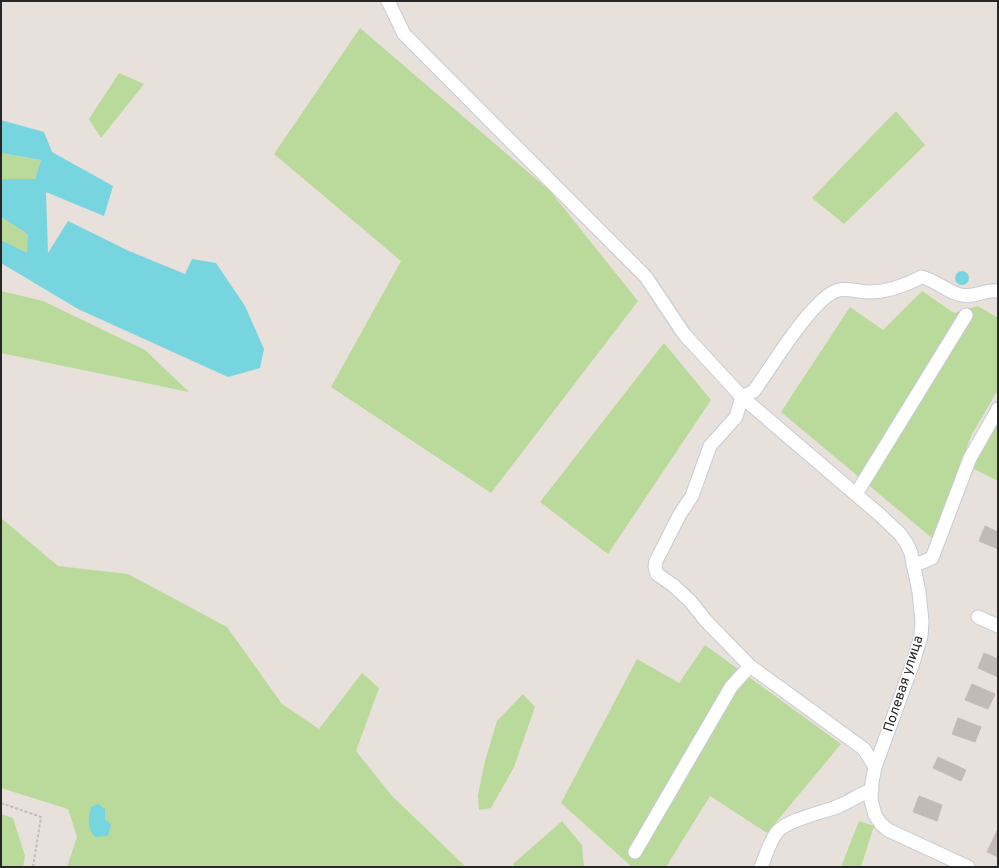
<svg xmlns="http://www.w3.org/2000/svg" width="999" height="868" viewBox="0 0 999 868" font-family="Overpass,sans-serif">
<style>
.green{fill:#bada9c}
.water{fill:#77d5e0}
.building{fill:#c1bab7;stroke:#c3bbb4}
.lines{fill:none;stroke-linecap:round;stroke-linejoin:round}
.minor-casing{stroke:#c6cbd4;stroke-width:15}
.path{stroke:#bebebe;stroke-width:2;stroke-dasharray:3 2;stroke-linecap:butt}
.minor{stroke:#fff;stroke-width:13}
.labels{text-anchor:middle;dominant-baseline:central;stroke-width:3;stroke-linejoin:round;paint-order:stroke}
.street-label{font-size:14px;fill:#272727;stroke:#fff}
</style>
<rect width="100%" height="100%" fill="#e8e0da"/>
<path class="green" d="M 360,28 L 550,191 L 638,301 L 491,493 L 331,387 L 401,261 L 274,154 Z
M 119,73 L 144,84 L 101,138 L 89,119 Z
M 896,111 L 925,145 L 844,224 L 812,198 Z
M 1,153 L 41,160 L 35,179 L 1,179 Z
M 1,217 L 28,233 L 28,254 L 1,240 Z
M 1,291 L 43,301 L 145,350 L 189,392 L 1,353 Z
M 922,291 L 954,313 L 978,306 L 998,318 L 998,390 L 972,434 L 932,538 L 781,412 L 850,307 L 883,330 Z
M 664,343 L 711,400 L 608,554 L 540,502 Z
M 998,422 L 998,481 L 972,468 Z
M 1,518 L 58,566 L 128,574 L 227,627 L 282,704 L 319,729 L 362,673 L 379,688 L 356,751 L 392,796 L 466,867 L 67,867 L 77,837 L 68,809 L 1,788 Z
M 705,645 L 841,744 L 767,833 L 710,796 L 666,867 L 632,867 L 561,803 L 637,659 L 679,683 Z
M 523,694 L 535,707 L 514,767 L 491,808 L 479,810 L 478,795 L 485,761 L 497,721 Z
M 1,814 L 13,818 L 25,856 L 23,867 L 1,867 Z
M 562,821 L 582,845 L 584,867 L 515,867 L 513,864 Z
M 859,821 L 874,826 L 861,867 L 841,867 Z"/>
<path class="water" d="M 1,120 L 44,132 L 52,152 L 113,186 L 104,216 L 46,192 L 48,253 L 68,221 L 129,251 L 185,274 L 192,259 L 216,263 L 245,306 L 264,349 L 260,368 L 228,377 L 78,309 L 1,263 L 1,240 L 27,253 L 28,234 L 1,217 L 1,179 L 35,179 L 41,160 L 1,153 Z
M955 278a7 7 0 1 1 14 0a7 7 0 1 1-14 0Z
M 98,804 L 105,809 L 105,819 L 111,825 L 108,836 L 95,837 C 87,828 88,818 91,807 Z"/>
<path class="building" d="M 985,526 L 998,532 L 998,549 L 979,541 Z
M 984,653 L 998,659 L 998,677 L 978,668 Z
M 972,684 L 995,694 L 988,709 L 965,700 Z
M 958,718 L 981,727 L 975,742 L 952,734 Z
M 938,757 L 966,770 L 961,781 L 933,768 Z
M 919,796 L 942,805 L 937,821 L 913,812 Z
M 998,829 L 998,857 L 987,852 Z"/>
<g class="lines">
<g class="minor-casing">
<path id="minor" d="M 388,1 L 404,34 L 646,277 L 684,334 L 742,397 L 880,515 L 900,534 L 907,544 L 911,553 L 919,592 L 922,621 L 921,636 L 913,663 L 875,767 L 872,782 L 871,800 L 875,815 L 881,824 L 888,830 L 968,867
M 856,494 L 966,315
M 913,566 L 932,558 L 970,458 L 998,409
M 978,617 L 998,626
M 875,767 L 864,749 L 750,666 L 707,622 L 690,601 L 674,586 L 657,574 L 655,567 L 656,561 L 680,514 L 692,496 L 710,446 L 736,417 L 742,397 L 754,391 C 770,369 814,295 839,290 C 849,288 859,292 869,292 C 887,292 906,285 921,277 C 936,280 947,292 961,295 C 976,298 984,289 998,291
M 635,852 L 731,687 L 750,666
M 761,867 C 766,855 770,840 778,831 C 789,819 826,812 841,805 C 852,800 860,794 872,790"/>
</g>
<path class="path" d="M 1,803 L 41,817 L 33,867"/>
<use href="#minor" class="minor"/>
</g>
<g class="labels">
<g class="street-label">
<text transform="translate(904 684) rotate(-72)">Полевая улица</text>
</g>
</g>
<rect width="999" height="868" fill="none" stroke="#272727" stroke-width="4"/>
</svg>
